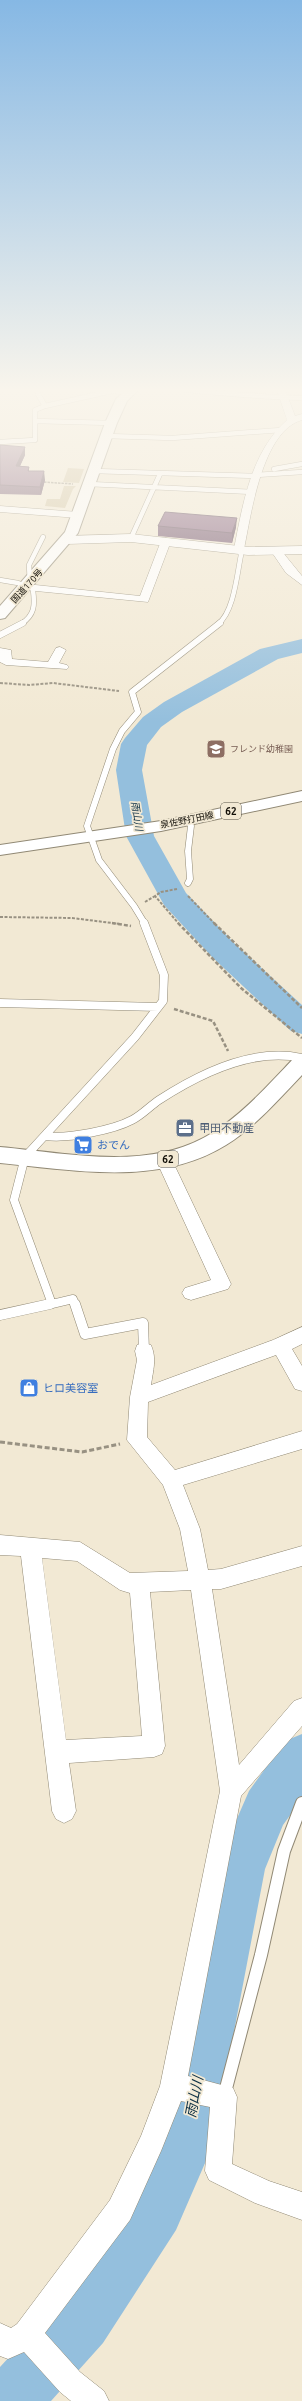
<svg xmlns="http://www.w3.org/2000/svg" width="302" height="2401" viewBox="0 0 302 2401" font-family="Ubuntu,'Noto Sans JP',sans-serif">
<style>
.green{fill:#d2c4a1}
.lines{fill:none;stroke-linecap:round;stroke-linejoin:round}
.river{fill:#94bfdd;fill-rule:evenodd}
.service-far4-casing{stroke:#918975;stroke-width:5.5}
.service-far3-casing{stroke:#918975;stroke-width:7}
.service-far2-casing{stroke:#918975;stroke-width:9}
.service-far1-casing{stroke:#918975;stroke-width:11}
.service-casing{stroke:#918975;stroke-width:14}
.minor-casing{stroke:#918975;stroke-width:1}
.tertiary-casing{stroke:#918975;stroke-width:1}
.primary-casing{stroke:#918975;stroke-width:2}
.trunk-casing{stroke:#918975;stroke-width:2}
.path-far3{stroke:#989182;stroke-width:1.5;stroke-dasharray:2.5 1;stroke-linecap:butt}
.path-far2{stroke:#989182;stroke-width:2;stroke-dasharray:3 1.5;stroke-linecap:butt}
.path-far1{stroke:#989182;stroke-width:2.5;stroke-dasharray:4 2;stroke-linecap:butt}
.path{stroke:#989182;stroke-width:3;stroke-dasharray:5 2.5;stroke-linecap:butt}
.service-far4{stroke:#fff;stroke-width:4.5}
.service-far3{stroke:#fff;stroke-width:6}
.service-far2{stroke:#fff;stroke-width:8}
.service-far1{stroke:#fff;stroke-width:10}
.service{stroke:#fff;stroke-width:12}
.minor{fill:#fff;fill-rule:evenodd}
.tertiary{fill:#fff;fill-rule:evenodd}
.primary{fill:#fff;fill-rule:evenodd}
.trunk{fill:#fff;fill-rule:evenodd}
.wall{fill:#72536c}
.shaded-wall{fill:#5d4458}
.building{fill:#85617e;stroke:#5d4458}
.labels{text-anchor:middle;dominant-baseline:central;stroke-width:3.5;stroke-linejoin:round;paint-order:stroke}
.far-street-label{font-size:9px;fill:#110e07;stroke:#f2e9d4}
.far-education-label{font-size:9px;fill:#785e54;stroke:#f2e9d4;text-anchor:start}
.shield{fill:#f2e9d4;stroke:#545044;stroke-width:1}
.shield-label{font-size:10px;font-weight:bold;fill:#110e07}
.far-water-label{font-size:10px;font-style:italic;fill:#0d3045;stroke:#f2e9d4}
.service-label{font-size:11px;fill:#4e5e75;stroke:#f2e9d4;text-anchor:start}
.shop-label{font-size:11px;fill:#366cbe;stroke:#f2e9d4;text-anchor:start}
.near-water-label{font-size:14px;font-style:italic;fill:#0d3045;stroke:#f2e9d4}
</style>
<rect width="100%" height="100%" fill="#f2e9d4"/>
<path class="green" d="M 68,468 L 84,469 L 79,483 L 63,482 Z
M 64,486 L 76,486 L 73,489 L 65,508 L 45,506 L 47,499 L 60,499 Z"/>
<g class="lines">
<path class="river" d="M 302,639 L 302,653 L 278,659 L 182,712 L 161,727 L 147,745 L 142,770 L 154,836 L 186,893 L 234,943 L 302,1005 L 302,1034 L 291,1031 L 212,957 L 164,905 L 126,836 L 116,770 L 121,744 L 125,738 L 143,717 L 164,702 L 260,649 Z
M 302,1734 L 302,1799 L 283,1825 L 265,1869 L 212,2147 L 176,2230 L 103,2343 L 51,2401 L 0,2401 L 0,2367 L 61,2301 L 136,2190 L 157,2144 L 215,1869 L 249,1791 L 285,1741 Z"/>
<g class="service-far4-casing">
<path id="service-far4" d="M 176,387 C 189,392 196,390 209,392 C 240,395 271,397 302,398
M 38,394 L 45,406
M 35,421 L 35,410 L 45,406 L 112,391 L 128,392
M 106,436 L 172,438 L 281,430
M 0,442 L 35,440 L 35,421 L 111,423
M 274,469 L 302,464
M 94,471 L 256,476
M 256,475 L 302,472
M 89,484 L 253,492
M 131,538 L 160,474
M 0,580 L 18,583 L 26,587
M 30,584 L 29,565 L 43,537
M 21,624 C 35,615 35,605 33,590
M 218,624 C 234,612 237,574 241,555 L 239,549"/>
</g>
<g class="service-far3-casing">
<path id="service-far3" d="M 0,635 L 23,623
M 188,820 L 191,826 L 188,851 L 190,879 L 188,883
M 145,924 L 134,906 L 99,860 L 87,826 L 113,749 L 122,731 L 138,712 L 132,692 L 220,623"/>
</g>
<g class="service-far2-casing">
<path id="service-far2" d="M 0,1003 L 158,1007
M 46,1136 C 68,1139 113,1130 132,1120 C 142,1115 150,1106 159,1100 C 199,1074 254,1047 302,1058
M 45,1305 L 52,1304
M 75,1305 L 73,1299 L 52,1304 L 14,1200 L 25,1157 L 135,1037 L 163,1001 L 164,975 L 144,923"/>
</g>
<g class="service-far1-casing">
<path id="service-far1" d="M 75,1304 L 85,1334 L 143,1323 L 144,1351
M 0,1315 L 50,1304"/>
</g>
<g class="service-casing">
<path id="service" d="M 224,2096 L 261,1955 L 284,1851 L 302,1803"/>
</g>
<g class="minor-casing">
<path id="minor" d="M 276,387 L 284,387 L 295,416 L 302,414 L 302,420 C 262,431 251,515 244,549 L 239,552 L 234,549 C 243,503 251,452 287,420 Z
M 0,506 L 78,512 L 83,515 L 78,518 L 0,512 Z
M 166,538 L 171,541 L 148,602 L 26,590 L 21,587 L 26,584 L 140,596 L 161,541 Z
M 276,548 L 280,549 L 302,576 L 302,585 L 286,573 L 271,551 Z
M 60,647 L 66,650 L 59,663 L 67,665 L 69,667 L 67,669 L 6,665 L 0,662 L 0,648 L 11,650 L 12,659 L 48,662 L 56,648 Z
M 164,1154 L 170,1156 L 172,1160 L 231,1284 L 228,1289 L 191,1300 L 185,1298 L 182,1293 L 185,1288 L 211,1280 L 156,1160 L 158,1156 Z
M 302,1327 L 302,1344 L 292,1349 L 302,1366 L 302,1391 L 295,1389 L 276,1355 L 148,1402 L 147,1437 L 175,1470 L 302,1431 L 302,1449 L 183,1485 L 200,1529 L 208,1570 L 221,1569 L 302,1546 L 302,1566 L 221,1589 L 212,1589 L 239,1765 L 294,1701 L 302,1698 L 302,1726 L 241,1796 L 188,2076 L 233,2088 L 237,2097 L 232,2164 L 269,2181 L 302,2192 L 302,2220 L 255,2203 L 209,2180 L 205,2171 L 210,2107 L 181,2101 L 161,2151 L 130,2220 L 45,2333 L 80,2372 L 104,2391 L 109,2401 L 71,2401 L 60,2392 L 24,2352 L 8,2359 L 0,2356 L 0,2323 L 11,2328 L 17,2324 L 110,2200 L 141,2136 L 160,2086 L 220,1791 L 191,1590 L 150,1592 L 165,1746 L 162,1754 L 154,1757 L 69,1763 L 76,1811 L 72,1819 L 64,1823 L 56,1819 L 52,1811 L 21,1556 L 0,1555 L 0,1535 L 80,1542 L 130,1573 L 188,1571 L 180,1529 L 163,1485 L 127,1440 L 130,1397 L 137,1360 L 135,1351 L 137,1345 L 144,1343 L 151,1345 C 157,1359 153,1370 151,1385 L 273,1340 ZM 42,1558 L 77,1561 L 120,1590 L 130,1593 L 142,1736 L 66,1740 Z"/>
</g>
<g class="tertiary-casing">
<path id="tertiary" d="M 131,534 L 248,547 L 302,546 L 302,554 L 248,555 L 131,542 L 67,544 L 61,540 L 67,536 Z"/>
</g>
<g class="primary-casing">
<path id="primary" d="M 302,791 L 302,801 L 161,831 L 0,855 L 0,845 L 161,821 Z
M 302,1055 L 302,1075 C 279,1099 255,1127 226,1145 C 158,1187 75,1170 0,1163 L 0,1147 C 68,1153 150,1172 212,1133 C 244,1113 269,1084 295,1057 Z"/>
</g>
<g class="trunk-casing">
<path id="trunk" d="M 129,387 L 141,387 L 127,401 L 117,423 L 78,533 L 5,618 L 0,619 L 0,606 L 65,532 L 105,423 L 116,399 Z"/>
</g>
<path class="path-far3" d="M 44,482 L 73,484"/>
<path class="path-far2" d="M 0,683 L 29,685 L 53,683 L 119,691
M 177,889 L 161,892 L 155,896 L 179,924
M 188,896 L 215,924
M 145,902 L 155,896
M 0,917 L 72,918 L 120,924"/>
<path class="path-far1" d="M 112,923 L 131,926
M 178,923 L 241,988 L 302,1038
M 214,923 L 302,1008
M 174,1009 L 213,1021 L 228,1051"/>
<path class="path" d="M 0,1442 L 82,1452 L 120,1444"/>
<use href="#service-far4" class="service-far4"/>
<use href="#service-far3" class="service-far3"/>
<use href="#service-far2" class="service-far2"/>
<use href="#service-far1" class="service-far1"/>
<use href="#service" class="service"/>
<use href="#minor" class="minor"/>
<use href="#tertiary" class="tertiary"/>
<use href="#primary" class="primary"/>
<use href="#trunk" class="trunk"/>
</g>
<path class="wall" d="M 0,445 L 25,455 L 20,466 L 29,467 L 29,471 L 45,480 L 41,495 L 0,494 Z
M 158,526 L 236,527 L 232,543 L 158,536 Z"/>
<path class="shaded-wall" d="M 25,447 L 25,455 L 16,475 L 16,466 Z
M 44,471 L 45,480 L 41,495 L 40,487 Z
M 237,518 L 236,527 L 232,543 L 232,533 Z"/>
<path class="building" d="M 0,445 L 25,447 L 16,466 L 29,467 L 28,471 L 44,471 L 40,487 L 0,485 Z
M 165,512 L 237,518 L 232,533 L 158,526 Z"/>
<linearGradient id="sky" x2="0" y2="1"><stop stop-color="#86b8e4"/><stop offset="0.54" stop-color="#f9f5ec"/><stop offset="1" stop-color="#f9f5ec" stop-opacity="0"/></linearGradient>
<rect width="302" height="723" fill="url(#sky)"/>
<defs>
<g id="school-square" transform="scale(1)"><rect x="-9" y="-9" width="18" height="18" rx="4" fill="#8d6e63" stroke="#f2e9d4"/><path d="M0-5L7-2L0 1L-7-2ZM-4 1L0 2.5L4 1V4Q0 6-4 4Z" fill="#fff"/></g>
<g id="office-square" transform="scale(1)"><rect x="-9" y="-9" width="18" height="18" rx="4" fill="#5c6f8a" stroke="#f2e9d4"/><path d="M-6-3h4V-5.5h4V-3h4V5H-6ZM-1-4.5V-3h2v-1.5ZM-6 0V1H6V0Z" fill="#fff"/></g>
<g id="supermarket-square" transform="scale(1)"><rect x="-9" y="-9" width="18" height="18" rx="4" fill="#3f7fe0" stroke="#f2e9d4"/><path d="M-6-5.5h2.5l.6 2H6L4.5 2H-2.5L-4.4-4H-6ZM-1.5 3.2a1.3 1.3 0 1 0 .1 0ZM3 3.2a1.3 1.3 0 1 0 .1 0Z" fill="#fff"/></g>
<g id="shop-square" transform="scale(1)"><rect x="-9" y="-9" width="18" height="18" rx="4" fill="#3f7fe0" stroke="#f2e9d4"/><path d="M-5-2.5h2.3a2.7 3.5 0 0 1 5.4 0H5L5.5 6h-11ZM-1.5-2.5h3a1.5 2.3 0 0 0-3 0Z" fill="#fff"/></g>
</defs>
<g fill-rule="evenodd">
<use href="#school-square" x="216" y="749"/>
<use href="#office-square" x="185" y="1128"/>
<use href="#supermarket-square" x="83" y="1145"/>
<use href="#shop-square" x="29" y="1388"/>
</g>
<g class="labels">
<g class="far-street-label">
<text transform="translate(27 586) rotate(-48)">国道170号</text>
<text transform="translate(187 820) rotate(-11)">泉佐野打田線</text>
</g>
<g class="far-education-label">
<text x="230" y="749">フレンド幼稚園</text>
</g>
<g class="shield">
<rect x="221" y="803" width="20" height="16" rx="3"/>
<rect x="158" y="1151" width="20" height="16" rx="3"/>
</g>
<g class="shield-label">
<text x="231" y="811">62</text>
<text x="168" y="1159">62</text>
</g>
<g class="far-water-label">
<text transform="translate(137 816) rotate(81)">雨山川</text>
</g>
<g class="service-label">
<text x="199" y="1128">甲田不動産</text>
</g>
<g class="shop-label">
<text x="97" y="1145">おでん</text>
<text x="43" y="1388">ヒロ美容室</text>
</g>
<g class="near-water-label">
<text transform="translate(194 2097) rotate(-79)">雨山川</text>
</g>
</g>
</svg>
